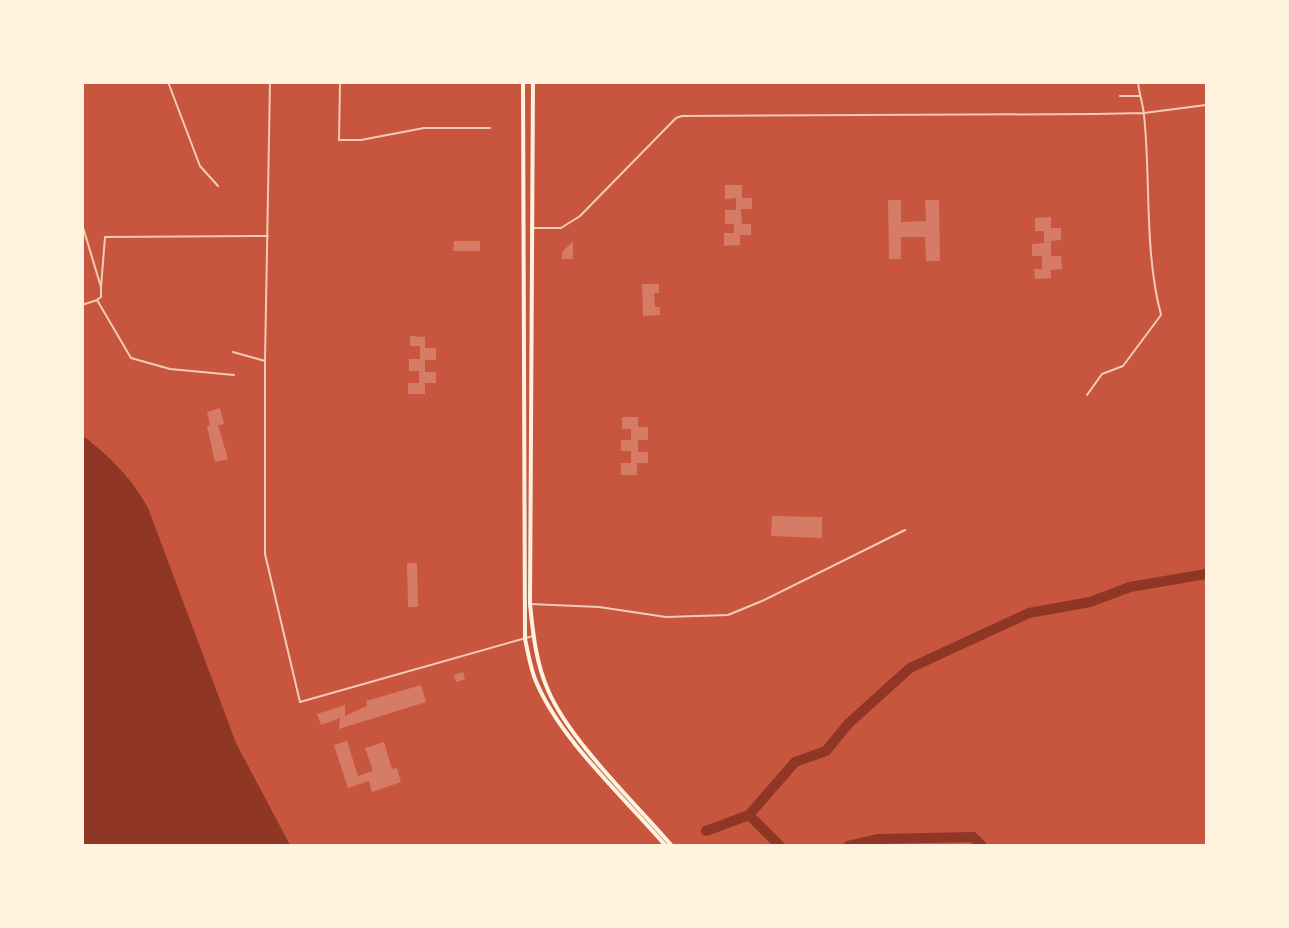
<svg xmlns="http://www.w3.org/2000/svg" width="1289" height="928" viewBox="0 0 1289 928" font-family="'Roboto Condensed',sans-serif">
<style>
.water{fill:#8f3625}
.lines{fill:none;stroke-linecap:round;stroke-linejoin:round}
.river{stroke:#8f3625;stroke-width:10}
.building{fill:#d67c66}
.minor{stroke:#f1ccb7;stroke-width:2}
.primary{stroke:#fff3e0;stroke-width:4}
</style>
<rect width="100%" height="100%" fill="#c8553d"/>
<path class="water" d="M 82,435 C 110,457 131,477 148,508 L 236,743 L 290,845 L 83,845 Z"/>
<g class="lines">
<path class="river" d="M 749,815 L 780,846
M 706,831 L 749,815 L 795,762 L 826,751 L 849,723 L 910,668 L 1029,613 L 1090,602 L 1130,587 L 1206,574
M 848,846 L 879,839 L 973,837 L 982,846"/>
</g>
<path class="building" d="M 725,185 L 742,185 L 742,198 L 752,198 L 752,209 L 741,209 L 742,224 L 751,224 L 751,235 L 740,235 L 740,245 L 724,246 L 724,233 L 734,233 L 734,224 L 725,224 L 725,210 L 736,210 L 736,198 L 725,199 Z
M 888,200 L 901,200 L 901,222 L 926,221 L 925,200 L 939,200 L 940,261 L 926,261 L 925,237 L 901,237 L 901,259 L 889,259 Z
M 1051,217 L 1051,228 L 1061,228 L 1061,240 L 1051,241 L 1051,256 L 1061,256 L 1062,269 L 1051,270 L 1051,278 L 1035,279 L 1034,269 L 1042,269 L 1042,256 L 1032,256 L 1032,244 L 1044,243 L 1044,231 L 1035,231 L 1035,218 Z
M 454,241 L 480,241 L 480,251 L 453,251 Z
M 573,241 L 573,259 L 562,259 L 562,252 Z
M 642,284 L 659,284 L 659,293 L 654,293 L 655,307 L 660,307 L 660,315 L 643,316 Z
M 410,336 L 425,337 L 425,348 L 436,348 L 436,360 L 425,360 L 425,372 L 436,372 L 436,383 L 425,383 L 425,394 L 408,394 L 408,383 L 419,383 L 419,371 L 409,371 L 409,359 L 420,359 L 420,346 L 410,346 Z
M 220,408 L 224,424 L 218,425 L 228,459 L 215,462 L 207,426 L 210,425 L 207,412 Z
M 622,417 L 638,417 L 638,427 L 648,427 L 648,440 L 638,440 L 638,452 L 648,452 L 648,463 L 637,463 L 637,475 L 621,475 L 621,463 L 631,463 L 631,451 L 621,451 L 621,440 L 631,440 L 631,429 L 622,429 Z
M 772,516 L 822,517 L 822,538 L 771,536 Z
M 407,563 L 417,563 L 418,607 L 408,607 Z
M 463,672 L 465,679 L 456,682 L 454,675 Z
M 421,685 L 426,702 L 339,729 L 340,718 L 321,725 L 317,714 L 345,705 L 345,716 L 367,706 L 366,701 Z
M 347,741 L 358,776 L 373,771 L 365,748 L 384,742 L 392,769 L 397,768 L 401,782 L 372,792 L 369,781 L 348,788 L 334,745 Z"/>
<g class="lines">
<path class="minor" d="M 168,82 L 200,166 L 218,186
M 270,82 L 265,361 L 265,554 L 300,702 L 533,636
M 340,82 L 339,140 L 361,140 L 424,128 L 490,128
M 1120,96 L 1140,96
M 82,173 L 82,197
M 82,224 L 101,287 L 101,297 L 97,300
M 534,228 L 561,228 L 580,216 L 676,118 L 682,116 L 1095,114 L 1144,113 L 1206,105
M 101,287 L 105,237 L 268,236
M 97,300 L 131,358 L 170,369 L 234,375
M 82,305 L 97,300
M 233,352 L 265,361
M 1087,395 L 1102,374 L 1123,366 L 1161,315 C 1144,250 1151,181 1144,115 C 1143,104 1139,93 1138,82
M 530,604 L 599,607 L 666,617 L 728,615 L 762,601 L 905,530"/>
<path class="primary" d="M 523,82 L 525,639 C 528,652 530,666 535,679 C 559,739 624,797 666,846
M 533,82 L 530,604 C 533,634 536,663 548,690 C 569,740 635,803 672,846"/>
</g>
<rect width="1289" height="928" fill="none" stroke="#fff3e0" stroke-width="168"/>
</svg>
